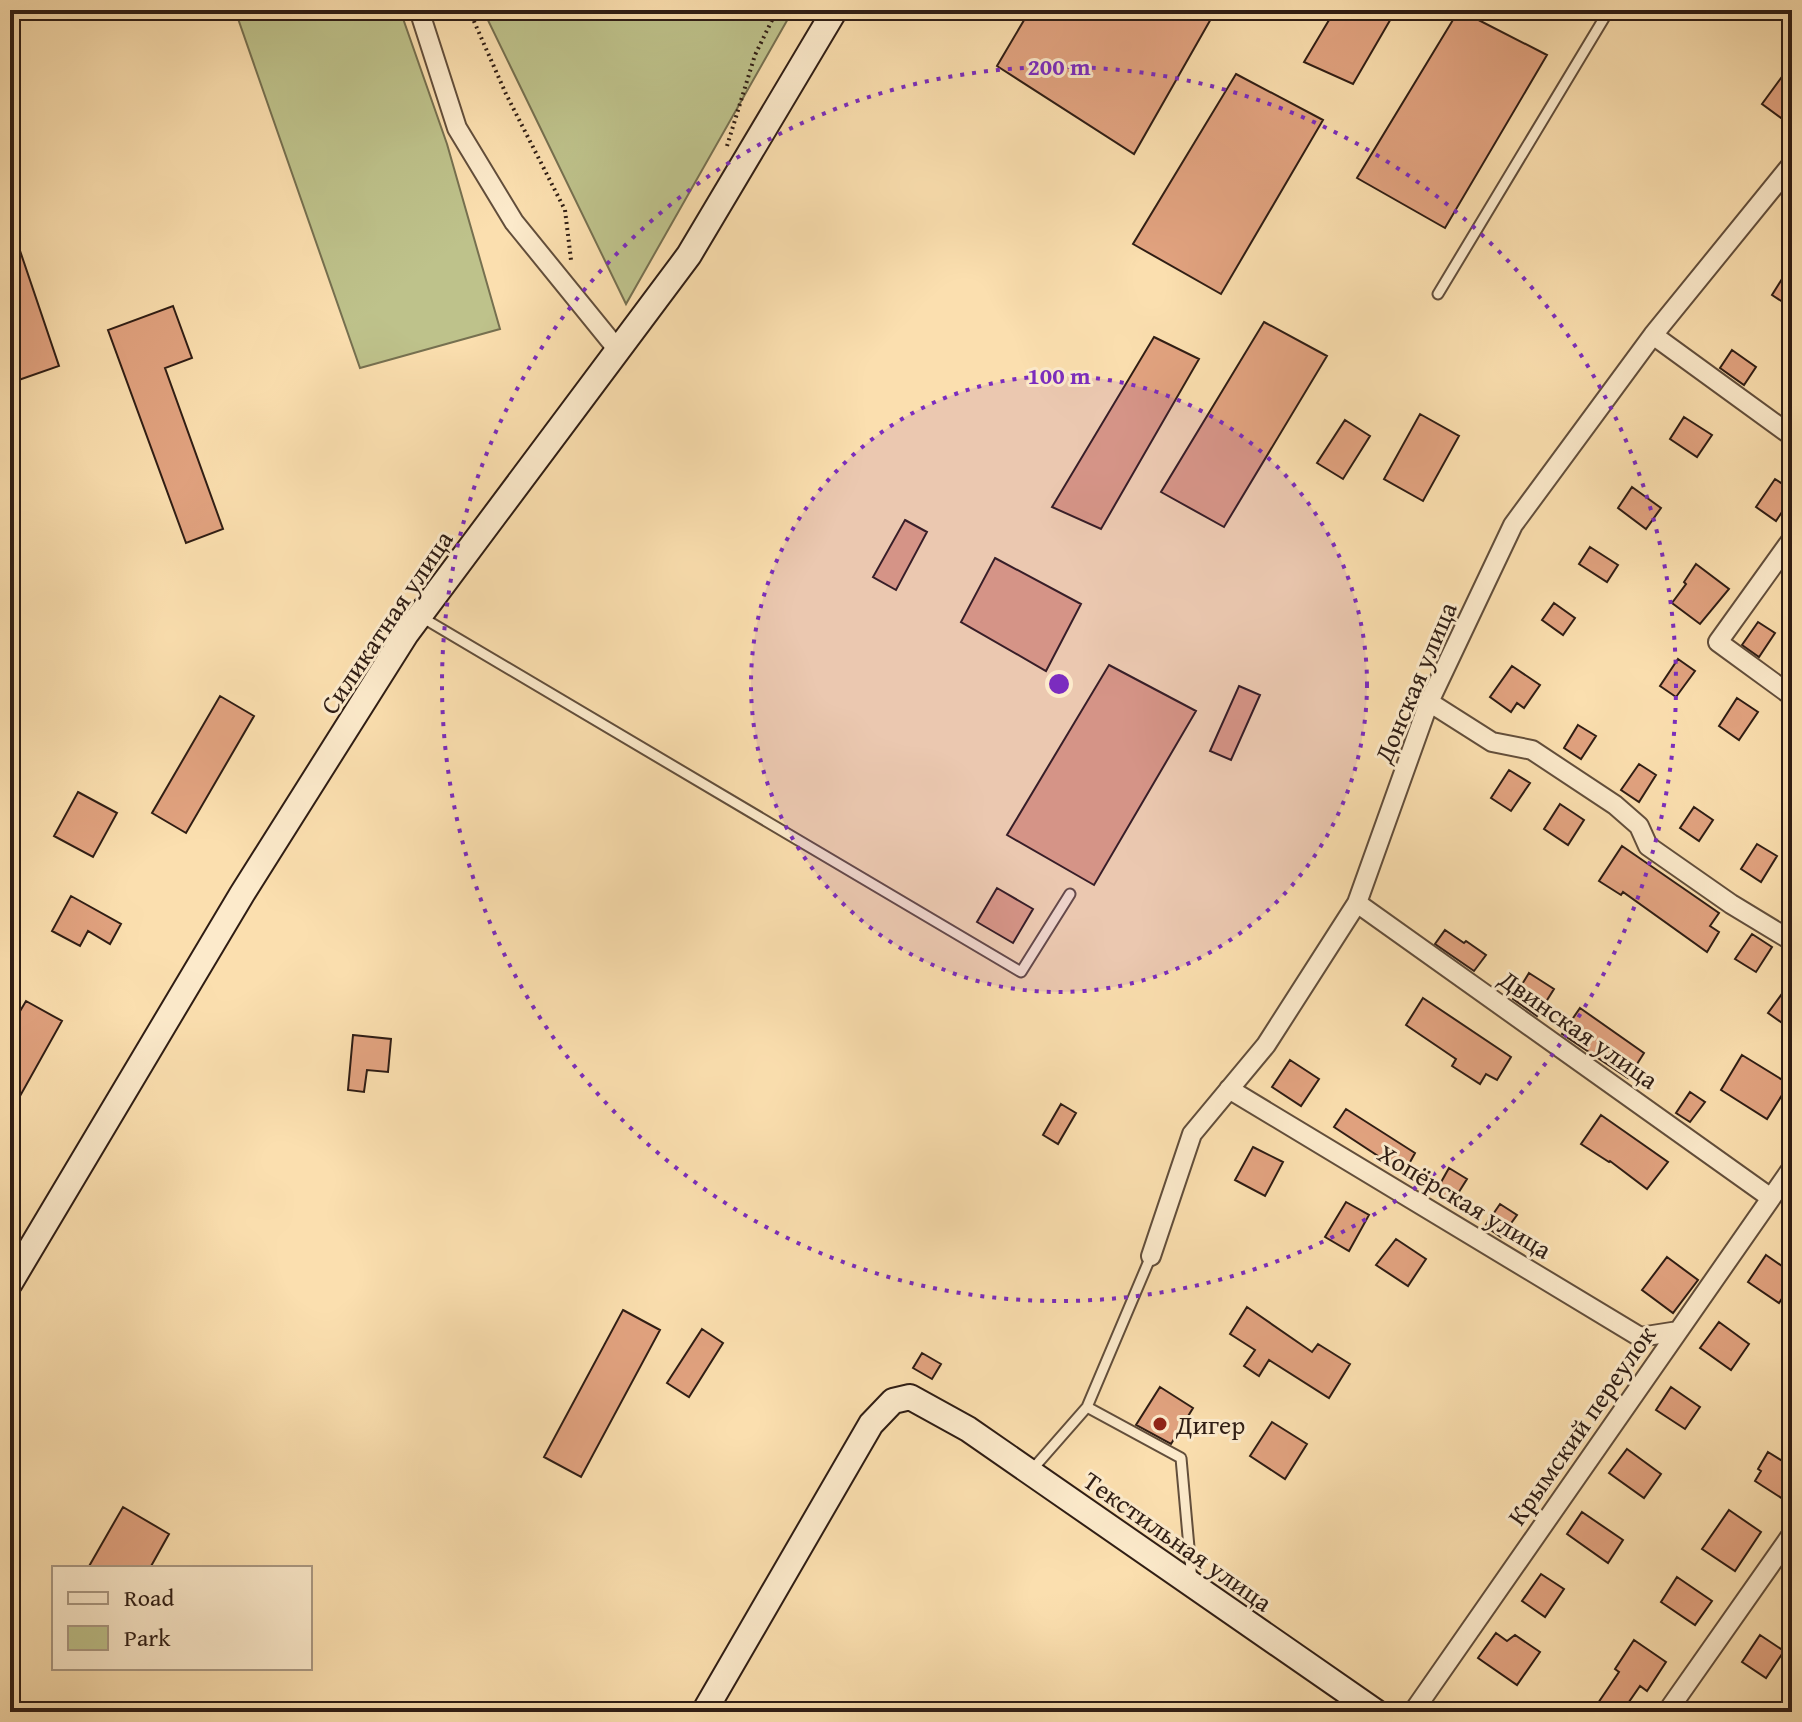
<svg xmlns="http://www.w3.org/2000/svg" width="1802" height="1722" viewBox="0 0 1802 1722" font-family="'Gentium Book Plus',serif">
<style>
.green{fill:#bec28b;stroke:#767050;stroke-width:2}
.building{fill:#e2a380;stroke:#2f1d14;stroke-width:2}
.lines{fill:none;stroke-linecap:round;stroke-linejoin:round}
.lane-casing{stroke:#624e3b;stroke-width:13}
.street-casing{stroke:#624e3b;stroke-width:22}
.secondary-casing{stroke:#2f1d14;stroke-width:28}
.path{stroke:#2f1d14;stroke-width:4;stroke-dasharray:2 4;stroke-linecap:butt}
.lane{stroke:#fceacb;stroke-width:9}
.street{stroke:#fceacb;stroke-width:18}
.secondary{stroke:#fceacb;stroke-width:24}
.ring{fill:none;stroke:#7b2cbf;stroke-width:4;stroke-dasharray:4 8}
.poi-dot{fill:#8f2418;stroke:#fceacb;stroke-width:3}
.labels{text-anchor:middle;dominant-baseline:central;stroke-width:6;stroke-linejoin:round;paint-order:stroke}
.street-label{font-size:26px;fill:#2f1d14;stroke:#fceacb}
.poi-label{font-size:26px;fill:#2f1d14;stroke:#fceacb;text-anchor:start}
.centre{fill:#7b2cbf;stroke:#fceacb;stroke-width:4}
.ring-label{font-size:24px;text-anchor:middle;font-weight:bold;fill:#7b2cbf;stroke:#fceacb;stroke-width:6;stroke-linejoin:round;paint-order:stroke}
</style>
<rect width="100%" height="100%" fill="#fbdfaf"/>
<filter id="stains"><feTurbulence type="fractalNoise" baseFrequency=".0025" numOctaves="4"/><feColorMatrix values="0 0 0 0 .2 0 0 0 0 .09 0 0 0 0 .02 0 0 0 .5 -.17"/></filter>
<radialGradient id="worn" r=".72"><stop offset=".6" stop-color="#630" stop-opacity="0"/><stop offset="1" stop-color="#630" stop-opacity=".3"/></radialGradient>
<path class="green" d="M 235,10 L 400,10 L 447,144 L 500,329 L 360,368 Z
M 483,10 L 793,10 L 626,304 Z"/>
<path class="building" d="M 1030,10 L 1216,10 L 1134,154 L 997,66 Z
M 1335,10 L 1396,10 L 1353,84 L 1304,62 Z
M 1459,10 L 1547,55 L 1445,228 L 1357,178 Z
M 1792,63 L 1792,126 L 1762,104 Z
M 1236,74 L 1323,120 L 1221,294 L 1133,244 Z
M 10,230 L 13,230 L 59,366 L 10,383 Z
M 1792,263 L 1792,308 L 1772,295 Z
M 173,306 L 192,358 L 165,368 L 223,529 L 186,543 L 108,330 Z
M 1264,322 L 1327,356 L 1224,527 L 1161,492 Z
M 1154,337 L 1199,359 L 1101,529 L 1052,507 Z
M 1732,350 L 1756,367 L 1744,385 L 1720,368 Z
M 1420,414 L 1459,436 L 1423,501 L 1384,479 Z
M 1684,417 L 1712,435 L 1697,457 L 1670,439 Z
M 1345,420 L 1370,436 L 1343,479 L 1317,463 Z
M 1775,479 L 1792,490 L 1792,497 L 1776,521 L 1756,507 Z
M 1632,487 L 1661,508 L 1646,529 L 1618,508 Z
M 905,520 L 927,532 L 896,590 L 873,577 Z
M 1590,547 L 1618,565 L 1607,582 L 1579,564 Z
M 995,558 L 1081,604 L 1046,671 L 961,622 Z
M 1696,564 L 1729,589 L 1700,624 L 1672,603 L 1686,584 L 1684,582 Z
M 1554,603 L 1575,618 L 1563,635 L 1542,620 Z
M 1758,622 L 1775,633 L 1759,657 L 1742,645 Z
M 1678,659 L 1695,671 L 1676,697 L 1660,686 Z
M 1109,665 L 1196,711 L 1094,885 L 1007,835 Z
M 1512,666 L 1540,685 L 1524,708 L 1517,703 L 1511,712 L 1490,697 Z
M 1239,686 L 1260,695 L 1231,760 L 1210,751 Z
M 220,696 L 254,716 L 186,833 L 152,813 Z
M 1737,698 L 1758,712 L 1739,740 L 1719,726 Z
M 1578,725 L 1596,736 L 1581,759 L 1564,748 Z
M 1639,764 L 1656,775 L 1639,802 L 1621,790 Z
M 1509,770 L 1530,783 L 1511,811 L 1491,798 Z
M 78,792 L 117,813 L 93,857 L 54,836 Z
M 1560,804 L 1584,820 L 1568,845 L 1544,829 Z
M 1694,807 L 1713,820 L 1699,841 L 1680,828 Z
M 1757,844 L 1777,856 L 1761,882 L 1741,869 Z
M 1622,846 L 1719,913 L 1710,926 L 1719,932 L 1707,952 L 1623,892 L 1621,895 L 1599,881 Z
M 997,888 L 1033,909 L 1013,943 L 977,922 Z
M 71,896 L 121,924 L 110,944 L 88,931 L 80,946 L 52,931 Z
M 1445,930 L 1464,943 L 1466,941 L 1486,955 L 1474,971 L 1435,944 Z
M 1752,934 L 1772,947 L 1756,972 L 1735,959 Z
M 1529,973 L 1554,989 L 1537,1016 L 1513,999 Z
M 1792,980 L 1792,1030 L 1768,1013 Z
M 1423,998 L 1511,1057 L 1497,1080 L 1486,1074 L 1480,1084 L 1452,1066 L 1456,1059 L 1406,1025 Z
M 26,1001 L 62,1021 L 10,1114 L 10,1028 Z
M 1580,1008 L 1644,1053 L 1628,1078 L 1562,1034 Z
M 353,1035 L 391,1039 L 388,1072 L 367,1070 L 364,1092 L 348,1090 Z
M 1742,1055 L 1789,1084 L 1767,1119 L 1721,1090 Z
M 1290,1060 L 1319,1079 L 1301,1106 L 1272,1087 Z
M 1690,1092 L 1705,1102 L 1690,1122 L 1676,1113 Z
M 1061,1104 L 1076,1113 L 1058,1144 L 1043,1135 Z
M 1346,1109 L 1415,1153 L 1404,1173 L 1334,1127 Z
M 1601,1115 L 1668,1162 L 1647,1189 L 1610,1161 L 1609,1162 L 1581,1144 Z
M 1253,1147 L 1283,1162 L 1265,1196 L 1235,1180 Z
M 1449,1168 L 1467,1179 L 1452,1203 L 1435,1193 Z
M 1346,1202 L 1369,1215 L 1349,1251 L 1325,1237 Z
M 1500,1204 L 1517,1215 L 1501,1237 L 1485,1226 Z
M 1396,1239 L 1426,1259 L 1408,1286 L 1376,1265 Z
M 1766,1255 L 1792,1273 L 1792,1299 L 1785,1294 L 1779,1303 L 1748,1282 Z
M 1667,1257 L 1698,1280 L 1673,1313 L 1642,1290 Z
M 1247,1307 L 1312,1352 L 1318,1344 L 1350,1364 L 1329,1398 L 1269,1360 L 1259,1376 L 1244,1366 L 1255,1350 L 1230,1334 Z
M 623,1310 L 660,1330 L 581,1477 L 544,1457 Z
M 1719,1322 L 1749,1344 L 1731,1370 L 1700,1348 Z
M 702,1329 L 723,1343 L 689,1397 L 667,1383 Z
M 922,1353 L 941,1364 L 932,1379 L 913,1368 Z
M 1160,1387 L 1193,1408 L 1171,1444 L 1136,1425 Z
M 1671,1387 L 1700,1407 L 1685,1429 L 1656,1410 Z
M 1272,1422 L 1307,1444 L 1285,1479 L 1250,1456 Z
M 1627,1449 L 1661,1474 L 1644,1498 L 1609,1473 Z
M 1768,1452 L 1792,1467 L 1792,1485 L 1783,1499 L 1755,1481 L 1761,1471 L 1758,1469 Z
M 123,1507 L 169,1534 L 150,1568 L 88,1568 Z
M 1729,1510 L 1761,1532 L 1735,1571 L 1702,1549 Z
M 1582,1512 L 1623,1540 L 1608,1563 L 1567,1534 Z
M 1541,1574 L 1564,1589 L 1545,1617 L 1522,1601 Z
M 1677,1577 L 1712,1601 L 1695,1625 L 1661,1602 Z
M 1496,1633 L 1507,1641 L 1515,1635 L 1540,1652 L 1517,1685 L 1478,1658 Z
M 1760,1635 L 1784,1651 L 1766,1678 L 1742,1662 Z
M 1634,1640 L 1666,1662 L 1647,1691 L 1640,1686 L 1622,1712 L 1592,1712 L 1619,1672 L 1615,1669 Z"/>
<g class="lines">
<g class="lane-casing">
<path id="lane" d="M 1438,294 L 1609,10
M 423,618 L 1021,972 L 1070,894
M 1087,1407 L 1151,1256
M 1030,1472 L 1087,1407 L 1181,1458 L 1192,1581"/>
</g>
<g class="street-casing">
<path id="street" d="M 419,10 L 457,128 L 514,222 L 618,350
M 1653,335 L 1792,436
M 1792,539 L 1718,642 L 1792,696
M 1429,702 L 1492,742 L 1532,750 L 1615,805 L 1639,826 L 1648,846 L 1731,904 L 1792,941
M 1357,903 L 1771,1198
M 1229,1089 L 1640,1337 L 1678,1331
M 1151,1256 L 1192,1134 L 1266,1045 L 1357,903 L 1429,702 L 1513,525 L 1653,335 L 1792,164
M 1413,1712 L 1792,1168
M 1667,1712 L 1792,1534"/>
</g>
<g class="secondary-casing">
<path id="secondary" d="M 10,1283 L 242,894 L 406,634 L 689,255 L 835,10
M 704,1712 L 871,1424 L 893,1401 L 910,1397 L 968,1429 L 1376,1712"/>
</g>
<path class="path" d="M 469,10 L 506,94 L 565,210 L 571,260
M 727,146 L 755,55 L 777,10"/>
<use href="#lane" class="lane"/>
<use href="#street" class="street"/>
<use href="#secondary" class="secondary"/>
</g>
<circle cx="1059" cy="684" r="308" fill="#7b2cbf" fill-opacity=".12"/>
<g class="ring">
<circle cx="1059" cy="684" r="308"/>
<circle cx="1059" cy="684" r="617"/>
</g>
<circle class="poi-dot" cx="1160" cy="1424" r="8"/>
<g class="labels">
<g class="street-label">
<text transform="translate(386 622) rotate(-56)">Силикатная улица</text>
<text transform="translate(1415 682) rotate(-67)">Донская улица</text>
<text transform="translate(1579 1029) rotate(35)">Двинская улица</text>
<text transform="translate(1465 1201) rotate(31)">Хопёрская улица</text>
<text transform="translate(1581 1425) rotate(-55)">Крымский переулок</text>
<text transform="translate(1178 1541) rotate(35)">Текстильная улица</text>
</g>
<g class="poi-label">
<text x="1176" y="1424">Дигер</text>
</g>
</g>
<circle cx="1059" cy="684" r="12" class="centre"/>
<g class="ring-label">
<text x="1059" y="75">200 m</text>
<text x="1059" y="384">100 m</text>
</g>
<rect width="1802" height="1722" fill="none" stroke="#fbdfaf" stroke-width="40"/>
<rect x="12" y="12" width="1778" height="1698" fill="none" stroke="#2f1d14" stroke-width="4"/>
<rect x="20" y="20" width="1762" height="1682" fill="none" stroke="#2f1d14" stroke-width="2"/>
<rect x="52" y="1566" width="260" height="104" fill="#fceacb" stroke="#aa9882" stroke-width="2"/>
<rect x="68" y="1592" width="40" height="12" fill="#fceacb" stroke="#aa9882" stroke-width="2"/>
<text x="124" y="1606" font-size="24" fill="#2f1d14">Road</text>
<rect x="68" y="1626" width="40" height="24" fill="#bec28b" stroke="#aa9882" stroke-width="2"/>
<text x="124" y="1646" font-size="24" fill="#2f1d14">Park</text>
<rect width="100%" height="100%" filter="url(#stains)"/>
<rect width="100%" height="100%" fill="url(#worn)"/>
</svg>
